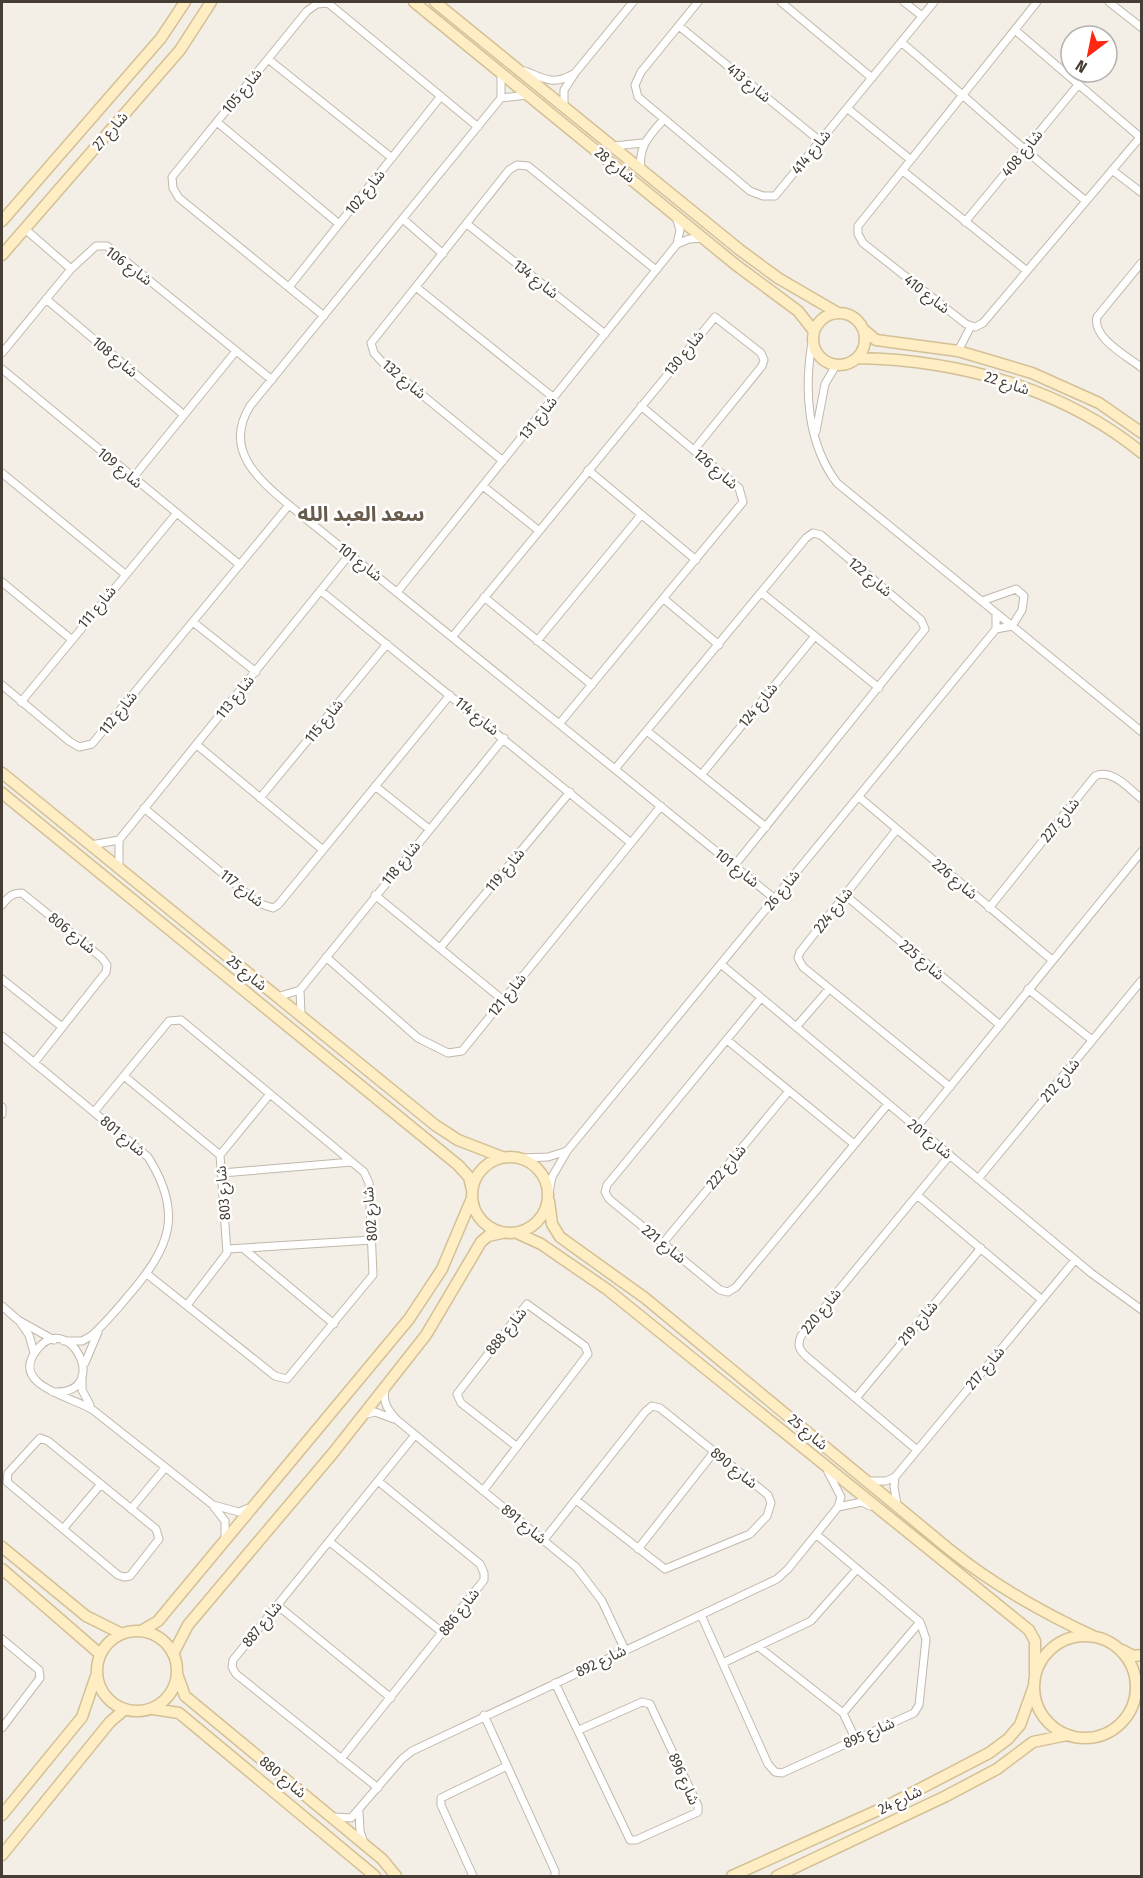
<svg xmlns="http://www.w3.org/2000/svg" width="1143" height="1878" viewBox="0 0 1143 1878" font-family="'Fira Sans Condensed','Noto Sans Arabic',sans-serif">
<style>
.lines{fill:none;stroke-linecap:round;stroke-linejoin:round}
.street-casing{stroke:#c2b8ab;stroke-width:9}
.secondary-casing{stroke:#d4c095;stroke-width:13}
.street{stroke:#fff;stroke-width:7}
.secondary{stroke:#ffedc4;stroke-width:10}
.labels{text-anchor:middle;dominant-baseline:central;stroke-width:5;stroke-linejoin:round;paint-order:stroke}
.street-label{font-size:15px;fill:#463e35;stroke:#fff}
.district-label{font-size:21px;font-weight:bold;fill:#695c4c;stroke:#fff}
</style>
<rect width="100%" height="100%" fill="#f3eee6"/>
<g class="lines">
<g class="street-casing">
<path id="street" d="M 698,2 L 641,72 L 635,85 L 638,97 L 750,191 L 763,196 L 775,196 L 934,2
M 781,2 L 872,78
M 904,2 L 922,16
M 1037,2 L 858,226 L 858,234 L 863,243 L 966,324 L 975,327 L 983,323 L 1142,135
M 1109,2 L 1142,28
M 679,26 L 820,141
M 1015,30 L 1140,137
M 901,42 C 963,94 1023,150 1086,201
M 268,59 L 392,158
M 525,71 C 542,78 555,86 573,74
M 501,75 L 501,98 L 250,406 C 223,450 258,479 289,505 L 775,899
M 501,98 L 527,95
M 564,104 L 564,90 L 575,73 L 633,2
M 847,108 L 911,160
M 217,122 L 339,224
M 614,146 L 643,143
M 641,169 C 638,146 650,135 664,119
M 1112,170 L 1142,193
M 903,171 L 1027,271
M 676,217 L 680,230 L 677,244
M 403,219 L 443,254
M 965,222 L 1078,85
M 467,224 L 605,334
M 25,229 L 71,269
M 1142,262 L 1097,317 C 1092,338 1127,356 1142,368
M 289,287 L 441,96
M 416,287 L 554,398
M 46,299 L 184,415
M 324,316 L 179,198 L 173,188 L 172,177 L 307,11 L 317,4 L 328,3 L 478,127
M 812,342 C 804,390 807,443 837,483 L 1142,732
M 958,351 L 971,326
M 2,353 L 71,269 L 96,246 L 107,246 L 272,380
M 2,369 L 240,565
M 816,431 L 825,384 L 836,365
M 503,461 L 382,362 L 374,353 L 371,343 L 509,170 L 517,165 L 528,166 L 656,270
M 588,470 L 696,560
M 2,473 L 125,574
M 132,479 L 236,351
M 483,486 L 538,530
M 2,582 L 71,639
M 321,591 L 631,843
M 398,591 L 677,244 L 689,239 L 704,238
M 762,593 L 879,688
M 484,597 L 592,685
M 664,599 L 719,645
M 982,601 L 1016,589 L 1024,596 L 1022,610 L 1012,626 L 996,629
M 193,622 L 256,672
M 453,636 L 715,317 L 761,353 L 764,360 L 762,366 L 694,450
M 537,641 L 641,515
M 2,685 L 69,741 L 79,747 L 92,744 L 289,505
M 21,702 L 176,514
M 560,723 L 743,502 L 739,488 L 641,406
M 647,731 L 766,827
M 197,745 L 323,850
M 615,769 L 806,538 L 813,533 L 821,535 L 921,620 L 925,629 L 734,866
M 702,774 L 815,636
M 375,786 L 429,829
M 859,797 L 1052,960
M 260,798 L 387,644
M 144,808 L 258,903 L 273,908 L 278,905 L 450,695
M 897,829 L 800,952 L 798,958 L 803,967 L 950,1087
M 91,845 L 119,840
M 119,867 L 119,840 L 350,554
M 375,895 L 503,1000
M 845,895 L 1000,1025
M 2,905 C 8,897 12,893 22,893 L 102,958 L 107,965 L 106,972 L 34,1063
M 989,908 L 1095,776 C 1112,768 1129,789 1142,799
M 440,948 L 570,792
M 326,957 L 418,1038 L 448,1053 L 462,1051 L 661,806
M 722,965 L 1091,1273 L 1142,1310
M 2,979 L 62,1027
M 1028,989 L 1092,1040
M 300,990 L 301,1014
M 277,997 L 300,990 L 504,738
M 761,998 L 607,1185 L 605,1192 L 609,1199 L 720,1290 L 728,1292 L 736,1287 L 888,1104
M 796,1027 L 829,989
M 2,1036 L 148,1157 C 184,1214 170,1247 129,1295 C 117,1309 105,1324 91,1336 L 82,1341 L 64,1341
M 727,1040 L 854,1144
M 124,1076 L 220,1155 L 227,1253 L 187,1305
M 2,1107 L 2,1114
M 94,1112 L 169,1021 L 181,1020 L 364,1172 L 369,1183 L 373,1275 L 287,1379 L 275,1376 L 147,1274
M 917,1127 L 1142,851
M 220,1155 L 270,1094
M 522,1158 L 548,1157 L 567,1151
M 222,1173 L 352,1162
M 978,1179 L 1142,980
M 549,1192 L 552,1177 L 567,1151 L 996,629 L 996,613
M 917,1195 L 1042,1300
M 663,1243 L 789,1091
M 228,1249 L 372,1240
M 244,1249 L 334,1324
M 2,1306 L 18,1320 L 54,1340
M 20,1322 L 29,1335 L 34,1353
M 85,1363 L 98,1332
M 82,1376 L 82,1390 L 90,1405
M 385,1390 C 382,1403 389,1411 397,1420 L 576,1567 L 602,1601 L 625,1650
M 53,1392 C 114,1395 68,1306 36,1351 C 10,1386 73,1397 93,1410 L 213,1505 L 239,1512 L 249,1508
M 856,1398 L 981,1248
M 363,1415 L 375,1412 L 394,1419
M 40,1438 L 48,1441 L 156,1529 L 159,1539 L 130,1576 L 124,1577 L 118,1575 L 7,1482 L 8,1473 Z
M 917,1450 L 807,1357 C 799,1350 797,1345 801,1336 L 950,1155
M 895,1477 L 894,1487 L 897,1504
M 870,1481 L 886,1481 L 895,1477 L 1075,1260
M 483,1491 L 588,1354 L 585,1346 L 527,1304 L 457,1394 L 461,1403 L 516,1446
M 214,1507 L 225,1521 L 225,1537
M 838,1507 L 862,1502 L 870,1506
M 131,1509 L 165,1468
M 63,1529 L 101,1484
M 543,1541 L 645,1412 L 652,1406 L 660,1408 L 768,1495 L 771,1503 L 767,1516 L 750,1534 L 665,1569 L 576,1500
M 330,1542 L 443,1633
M 638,1549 L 714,1452
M 277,1605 L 391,1698
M 701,1615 L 768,1764 L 775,1772 L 782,1773 L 914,1713 L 919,1705 L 926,1639 L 920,1622 L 817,1535
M 2,1639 L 39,1670 L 40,1678 L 2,1728
M 759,1647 L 843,1713
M 723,1663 L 811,1621 L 857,1569
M 555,1683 L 630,1840 L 636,1840 L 698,1812 L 698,1806 L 650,1704 L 642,1702 L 579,1730
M 484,1715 L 555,1871 L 555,1876
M 856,1740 L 843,1713 L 920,1622
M 341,1759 L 484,1580 L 484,1573 L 480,1564 L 378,1481
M 378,1788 L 236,1674 L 232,1667 L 233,1660 L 415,1435
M 359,1811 L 360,1831 L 364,1843
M 334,1817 L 351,1818 L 402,1759 L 412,1751 L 777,1579 L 788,1569 L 838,1507 L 841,1497 L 828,1472
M 473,1876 L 441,1805 L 441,1798 L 507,1766"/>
</g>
<g class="secondary-casing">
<path id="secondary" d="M 414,2 L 736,265 L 798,311 L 813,330
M 435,2 L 740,250 L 778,278 L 838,313
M 2,221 L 161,38 L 185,2
M 2,255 L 180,50 L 211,2
M813 339a26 26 0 1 1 52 0a26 26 0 1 1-52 0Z
M 863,329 L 876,340 L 958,351 L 1032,373 L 1099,403 L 1142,433
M 858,358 C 958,360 1063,388 1142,453
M 2,773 L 435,1125 L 458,1140 L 502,1157
M 2,793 L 458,1165 L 469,1177 L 472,1190
M472 1195a38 38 0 1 1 76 0a38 38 0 1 1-76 0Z
M 549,1201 L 552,1224 L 560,1237 L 645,1298 L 950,1550 C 995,1586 1043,1613 1095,1637
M 517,1233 L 541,1244 L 608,1290 L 1029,1630 L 1035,1641 L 1035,1674
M 2,1547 L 86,1616 L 122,1634
M 2,1569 L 100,1654
M97 1671a40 40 0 1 1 80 0a40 40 0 1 1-80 0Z
M 141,1631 L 158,1621 L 409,1319 L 442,1269 L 472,1198
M1034 1687a51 51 0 1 1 102 0a51 51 0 1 1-102 0Z
M 1122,1650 L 1133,1656 L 1142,1655
M 173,1654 L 188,1625 L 333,1453 L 426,1335 L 481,1242 L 488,1236 L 502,1233
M 177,1674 L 185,1696 L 382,1859 L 396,1876
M 153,1709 L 179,1713 L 375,1876
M 2,1815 L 82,1717 L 96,1676
M 2,1855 L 110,1722 L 124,1710
M 732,1876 L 885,1807 L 989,1753 L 1008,1739 L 1020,1725 L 1034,1686
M 777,1876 L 946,1796 L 997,1769 L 1033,1742 L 1067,1735"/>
</g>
<use href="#street" class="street"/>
<use href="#secondary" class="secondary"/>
</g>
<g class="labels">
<g class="street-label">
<text transform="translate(749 83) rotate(39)">شارع 413</text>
<text transform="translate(242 91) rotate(-51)">شارع 105</text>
<text transform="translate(110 131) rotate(-49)">شارع 27</text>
<text transform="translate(811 152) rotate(-51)">شارع 414</text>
<text transform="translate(1022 153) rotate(-51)">شارع 408</text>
<text transform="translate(615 165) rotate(39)">شارع 28</text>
<text transform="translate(365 192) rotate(-51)">شارع 102</text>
<text transform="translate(129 266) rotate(37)">شارع 106</text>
<text transform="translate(536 279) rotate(38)">شارع 134</text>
<text transform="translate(927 294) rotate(38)">شارع 410</text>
<text transform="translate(684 353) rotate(-51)">شارع 130</text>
<text transform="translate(115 357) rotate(40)">شارع 108</text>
<text transform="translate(404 379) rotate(40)">شارع 132</text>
<text transform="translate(1007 383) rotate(18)">شارع 22</text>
<text transform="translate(538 418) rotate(-51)">شارع 131</text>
<text transform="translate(120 468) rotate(40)">شارع 109</text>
<text transform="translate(716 469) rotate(41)">شارع 126</text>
<text transform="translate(360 562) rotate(38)">شارع 101</text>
<text transform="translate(870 577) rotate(40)">شارع 122</text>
<text transform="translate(97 607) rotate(-50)">شارع 111</text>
<text transform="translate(235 697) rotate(-51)">شارع 113</text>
<text transform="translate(758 705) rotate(-51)">شارع 124</text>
<text transform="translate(118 713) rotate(-51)">شارع 112</text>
<text transform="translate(477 716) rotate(39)">شارع 114</text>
<text transform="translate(324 721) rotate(-51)">شارع 115</text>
<text transform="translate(1060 820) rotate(-51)">شارع 227</text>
<text transform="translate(401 863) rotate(-51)">شارع 118</text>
<text transform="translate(737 868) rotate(39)">شارع 101</text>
<text transform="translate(505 870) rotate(-50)">شارع 119</text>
<text transform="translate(955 879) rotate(40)">شارع 226</text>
<text transform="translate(242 888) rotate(38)">شارع 117</text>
<text transform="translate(782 890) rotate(-51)">شارع 26</text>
<text transform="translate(833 910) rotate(-52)">شارع 224</text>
<text transform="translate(72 933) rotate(39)">شارع 806</text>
<text transform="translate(922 960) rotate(40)">شارع 225</text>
<text transform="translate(247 973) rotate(39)">شارع 25</text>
<text transform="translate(507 995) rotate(-51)">شارع 121</text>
<text transform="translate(1060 1080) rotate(-50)">شارع 212</text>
<text transform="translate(123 1136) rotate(40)">شارع 801</text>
<text transform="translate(930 1139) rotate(40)">شارع 201</text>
<text transform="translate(726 1167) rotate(-50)">شارع 222</text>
<text transform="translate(223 1193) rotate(-95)">شارع 803</text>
<text transform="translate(370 1214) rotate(-95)">شارع 802</text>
<text transform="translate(664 1244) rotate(39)">شارع 221</text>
<text transform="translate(821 1311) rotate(-51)">شارع 220</text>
<text transform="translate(918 1323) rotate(-50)">شارع 219</text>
<text transform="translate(506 1331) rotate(-51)">شارع 888</text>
<text transform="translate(985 1368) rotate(-50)">شارع 217</text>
<text transform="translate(808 1432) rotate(40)">شارع 25</text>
<text transform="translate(734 1468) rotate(39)">شارع 890</text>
<text transform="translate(524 1524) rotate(39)">شارع 891</text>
<text transform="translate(459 1612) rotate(-52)">شارع 886</text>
<text transform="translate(262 1624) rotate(-51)">شارع 887</text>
<text transform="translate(601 1661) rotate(-26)">شارع 892</text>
<text transform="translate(869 1733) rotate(-24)">شارع 895</text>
<text transform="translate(283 1777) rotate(40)">شارع 880</text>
<text transform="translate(684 1779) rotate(66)">شارع 896</text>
<text transform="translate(900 1800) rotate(-26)">شارع 24</text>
</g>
<g class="district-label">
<text x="361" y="514">سعد العبد الله</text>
</g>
</g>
<rect width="1143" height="1878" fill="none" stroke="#463e35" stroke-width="6"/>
<g transform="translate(1089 54) rotate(212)"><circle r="28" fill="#ffffff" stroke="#b5b2ae" stroke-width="1.5"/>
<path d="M0-4.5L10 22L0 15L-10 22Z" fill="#fe2712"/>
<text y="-9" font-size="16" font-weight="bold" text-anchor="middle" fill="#463e35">N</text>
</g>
</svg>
